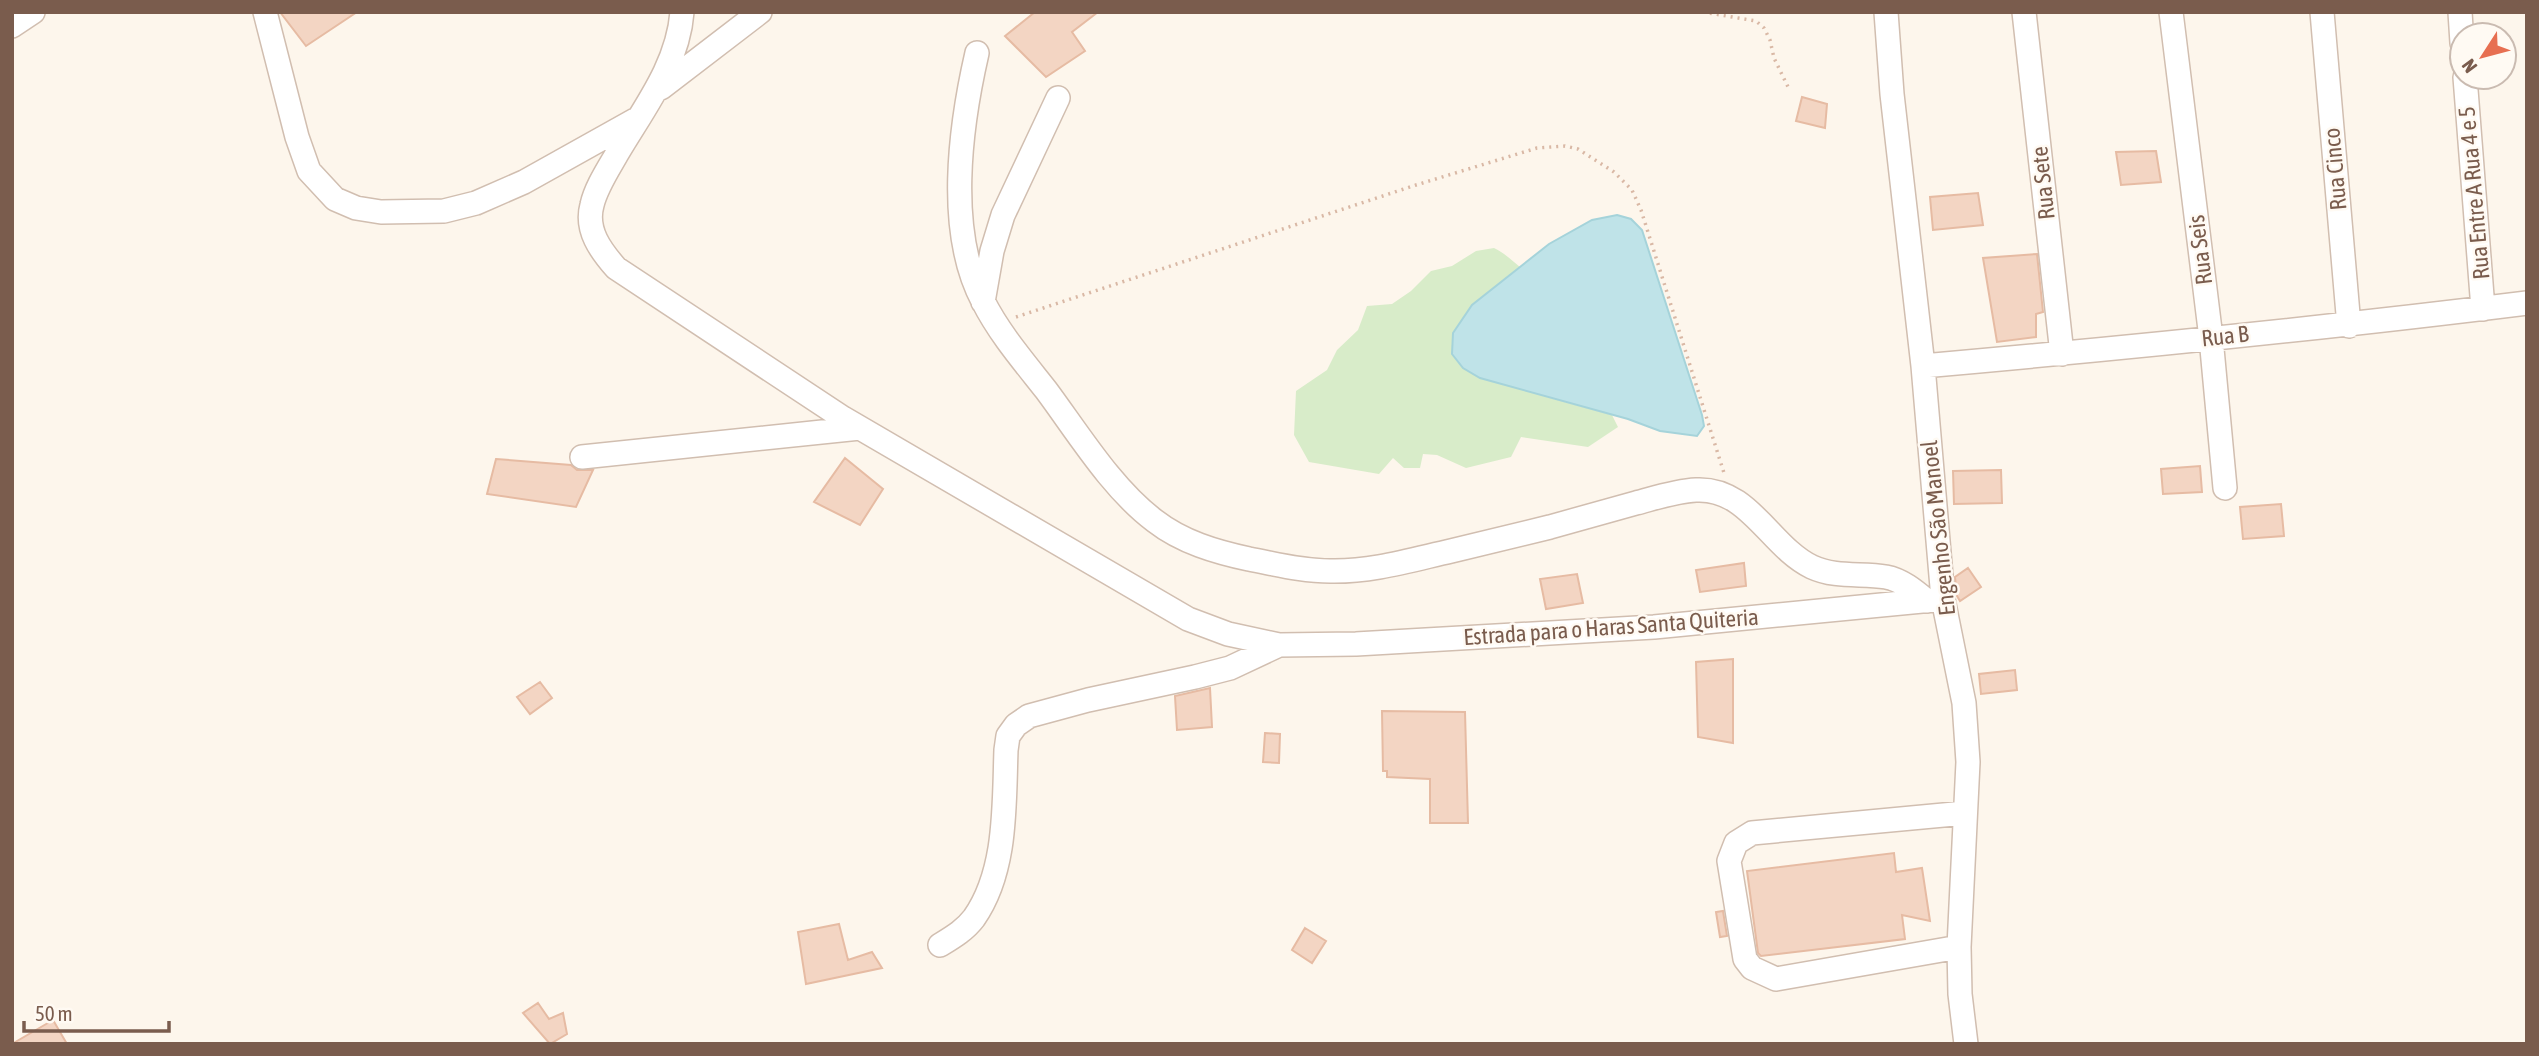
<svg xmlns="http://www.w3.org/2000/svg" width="2539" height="1056" viewBox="0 0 2539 1056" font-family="'Asap Condensed',sans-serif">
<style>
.green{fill:#d8ecc9}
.water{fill:#bfe3e8;stroke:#a5d3da;stroke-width:2}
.building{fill:#f3d5c3;stroke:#e6bba3;stroke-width:2}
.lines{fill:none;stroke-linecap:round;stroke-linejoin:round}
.minor-casing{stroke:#d1beb0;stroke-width:26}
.path{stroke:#d9b8a5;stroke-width:3.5;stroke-dasharray:2 5;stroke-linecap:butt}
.minor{stroke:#fff;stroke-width:23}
.labels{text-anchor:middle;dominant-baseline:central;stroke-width:5;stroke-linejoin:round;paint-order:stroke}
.street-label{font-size:23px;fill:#7a5c4d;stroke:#fffaf3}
</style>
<rect width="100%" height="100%" fill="#fdf6ec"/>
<path class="green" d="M 1494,248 C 1509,255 1518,268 1533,276 L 1547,397 L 1612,415 L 1618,427 L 1588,447 L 1521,437 L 1511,457 L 1466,468 L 1437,455 L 1423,454 L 1420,468 L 1404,468 L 1393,458 L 1379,474 L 1309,462 L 1294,435 L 1296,391 L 1327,370 L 1337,350 L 1358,330 L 1367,306 L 1392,304 L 1411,291 L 1431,271 L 1452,266 L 1476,251 Z"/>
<path class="water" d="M 1617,215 L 1631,219 L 1642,230 L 1702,415 L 1704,426 L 1697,436 L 1660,431 L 1628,419 L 1480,378 L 1463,368 L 1452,354 L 1453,333 L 1472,305 L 1549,244 L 1592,220 Z"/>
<path class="building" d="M 280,12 L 357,12 L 306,46 Z
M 1035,12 L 1098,12 L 1072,32 L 1085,51 L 1046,77 L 1005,36 Z
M 1802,97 L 1827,104 L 1825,128 L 1796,121 Z
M 2156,151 L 2161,182 L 2121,185 L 2116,152 Z
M 1978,193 L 1983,225 L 1933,230 L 1930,197 Z
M 2037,254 L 2043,312 L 2036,314 L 2036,337 L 1997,342 L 1983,258 Z
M 845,458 L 883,489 L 860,525 L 814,502 Z
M 496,459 L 571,465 L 577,470 L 593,470 L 576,507 L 487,494 Z
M 2200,466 L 2202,492 L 2163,494 L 2161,469 Z
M 2001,470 L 2002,503 L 1954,504 L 1953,471 Z
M 2281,504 L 2284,536 L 2243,539 L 2240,507 Z
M 1744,563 L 1746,586 L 1700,592 L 1696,570 Z
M 1968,568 L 1981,587 L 1960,601 L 1957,596 L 1955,577 Z
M 1577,574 L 1583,603 L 1546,609 L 1540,579 Z
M 1733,659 L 1733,743 L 1698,737 L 1696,662 Z
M 2015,670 L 2017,690 L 1981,694 L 1979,674 Z
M 540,682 L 552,698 L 530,714 L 517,697 Z
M 1210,688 L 1212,727 L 1177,730 L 1175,696 Z
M 1382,711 L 1465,712 L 1468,823 L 1430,823 L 1430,779 L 1387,777 L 1387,771 L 1383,771 Z
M 1265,733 L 1280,734 L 1279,763 L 1263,762 Z
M 1894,853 L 1896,872 L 1922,868 L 1930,921 L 1902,915 L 1905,939 L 1761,956 L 1758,953 L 1747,871 Z
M 1723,911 L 1727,936 L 1720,937 L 1716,912 Z
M 839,924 L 848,960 L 872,952 L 882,968 L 806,984 L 798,932 Z
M 1305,928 L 1326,941 L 1312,963 L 1292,950 Z
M 538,1003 L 549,1019 L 563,1013 L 567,1034 L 550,1044 L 523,1013 Z
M 53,1020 L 67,1044 L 12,1044 Z"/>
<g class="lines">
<g class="minor-casing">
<path id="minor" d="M 265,12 L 297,137 L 309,171 L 335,199 L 356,208 L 381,212 L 444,211 L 476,203 L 524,182 L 635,120
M 682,12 C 678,65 644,108 618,152 C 609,168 596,187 592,205 C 585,230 601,251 616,268 L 843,418 L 1188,619 L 1228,634 L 1279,645 L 1356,644 L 1654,627 L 1943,599
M 1886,12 L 1892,94 L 1923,366 L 1943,599 L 1964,703 L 1968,762 L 1959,947 L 1960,994 L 1966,1044
M 2024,12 L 2062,354
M 2171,12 L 2211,338 L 2225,488
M 2322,12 L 2349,326
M 2460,12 L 2462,43
M 12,26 L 33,12
M 977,53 C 960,127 946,232 983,301 C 999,333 1024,362 1046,390 C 1078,433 1112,489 1155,521 C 1182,542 1216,552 1249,559 C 1276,564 1302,571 1330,571 C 1371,572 1411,560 1451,551 C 1484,543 1517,535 1550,527 C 1579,519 1608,511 1636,503 C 1655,498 1676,491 1696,490 C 1749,487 1770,547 1812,567 C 1836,578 1861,573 1886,577 C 1902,580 1915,591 1927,601
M 2465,77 L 2483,309
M 661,88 L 760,12
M 983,302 L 992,251 L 1003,215 L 1058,98
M 1923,366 C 2125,348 2326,328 2527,303
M 582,457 L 860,428
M 940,945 C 953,937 965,930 974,918 C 1007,871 1004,805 1006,750 L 1008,736 L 1016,725 L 1029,716 L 1088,700 L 1195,677 L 1230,668 L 1279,645
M 1959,947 L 1776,979 L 1752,968 L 1745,959 L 1729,861 L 1736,843 L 1752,833 L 1965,813"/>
</g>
<path class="path" d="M 1703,12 L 1756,21 L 1764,28 L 1770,40 L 1774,58 L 1789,89
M 1016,317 L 1416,185 L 1537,148 L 1565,146 L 1578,149 L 1614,172 L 1632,190 L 1641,210 L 1724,473"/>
<use href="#minor" class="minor"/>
</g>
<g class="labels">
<g class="street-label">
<text transform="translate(2335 169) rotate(-95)">Rua Cinco</text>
<text transform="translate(2043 183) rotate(-96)">Rua Sete</text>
<text transform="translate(2474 193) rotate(-95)">Rua Entre A Rua 4 e 5</text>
<text transform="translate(2200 250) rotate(-97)">Rua Seis</text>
<text transform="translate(2225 336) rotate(-6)">Rua B</text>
<text transform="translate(1938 528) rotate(-96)">Engenho São Manoel</text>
<text transform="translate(1611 627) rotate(-4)">Estrada para o Haras Santa Quiteria</text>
</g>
</g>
<rect width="2539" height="1056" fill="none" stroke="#7a5c4d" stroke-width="28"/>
<g transform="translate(2483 56) rotate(234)"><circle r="33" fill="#fffaf3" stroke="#cabbb1" stroke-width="2"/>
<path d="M0-5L12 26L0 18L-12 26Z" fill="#e76f51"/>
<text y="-10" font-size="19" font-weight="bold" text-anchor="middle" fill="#7a5c4d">N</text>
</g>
<path d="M24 1021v10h145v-10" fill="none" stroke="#7a5c4d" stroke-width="3.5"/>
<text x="35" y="1021" font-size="21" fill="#7a5c4d" stroke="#fffaf3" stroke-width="5" paint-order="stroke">50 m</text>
</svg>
